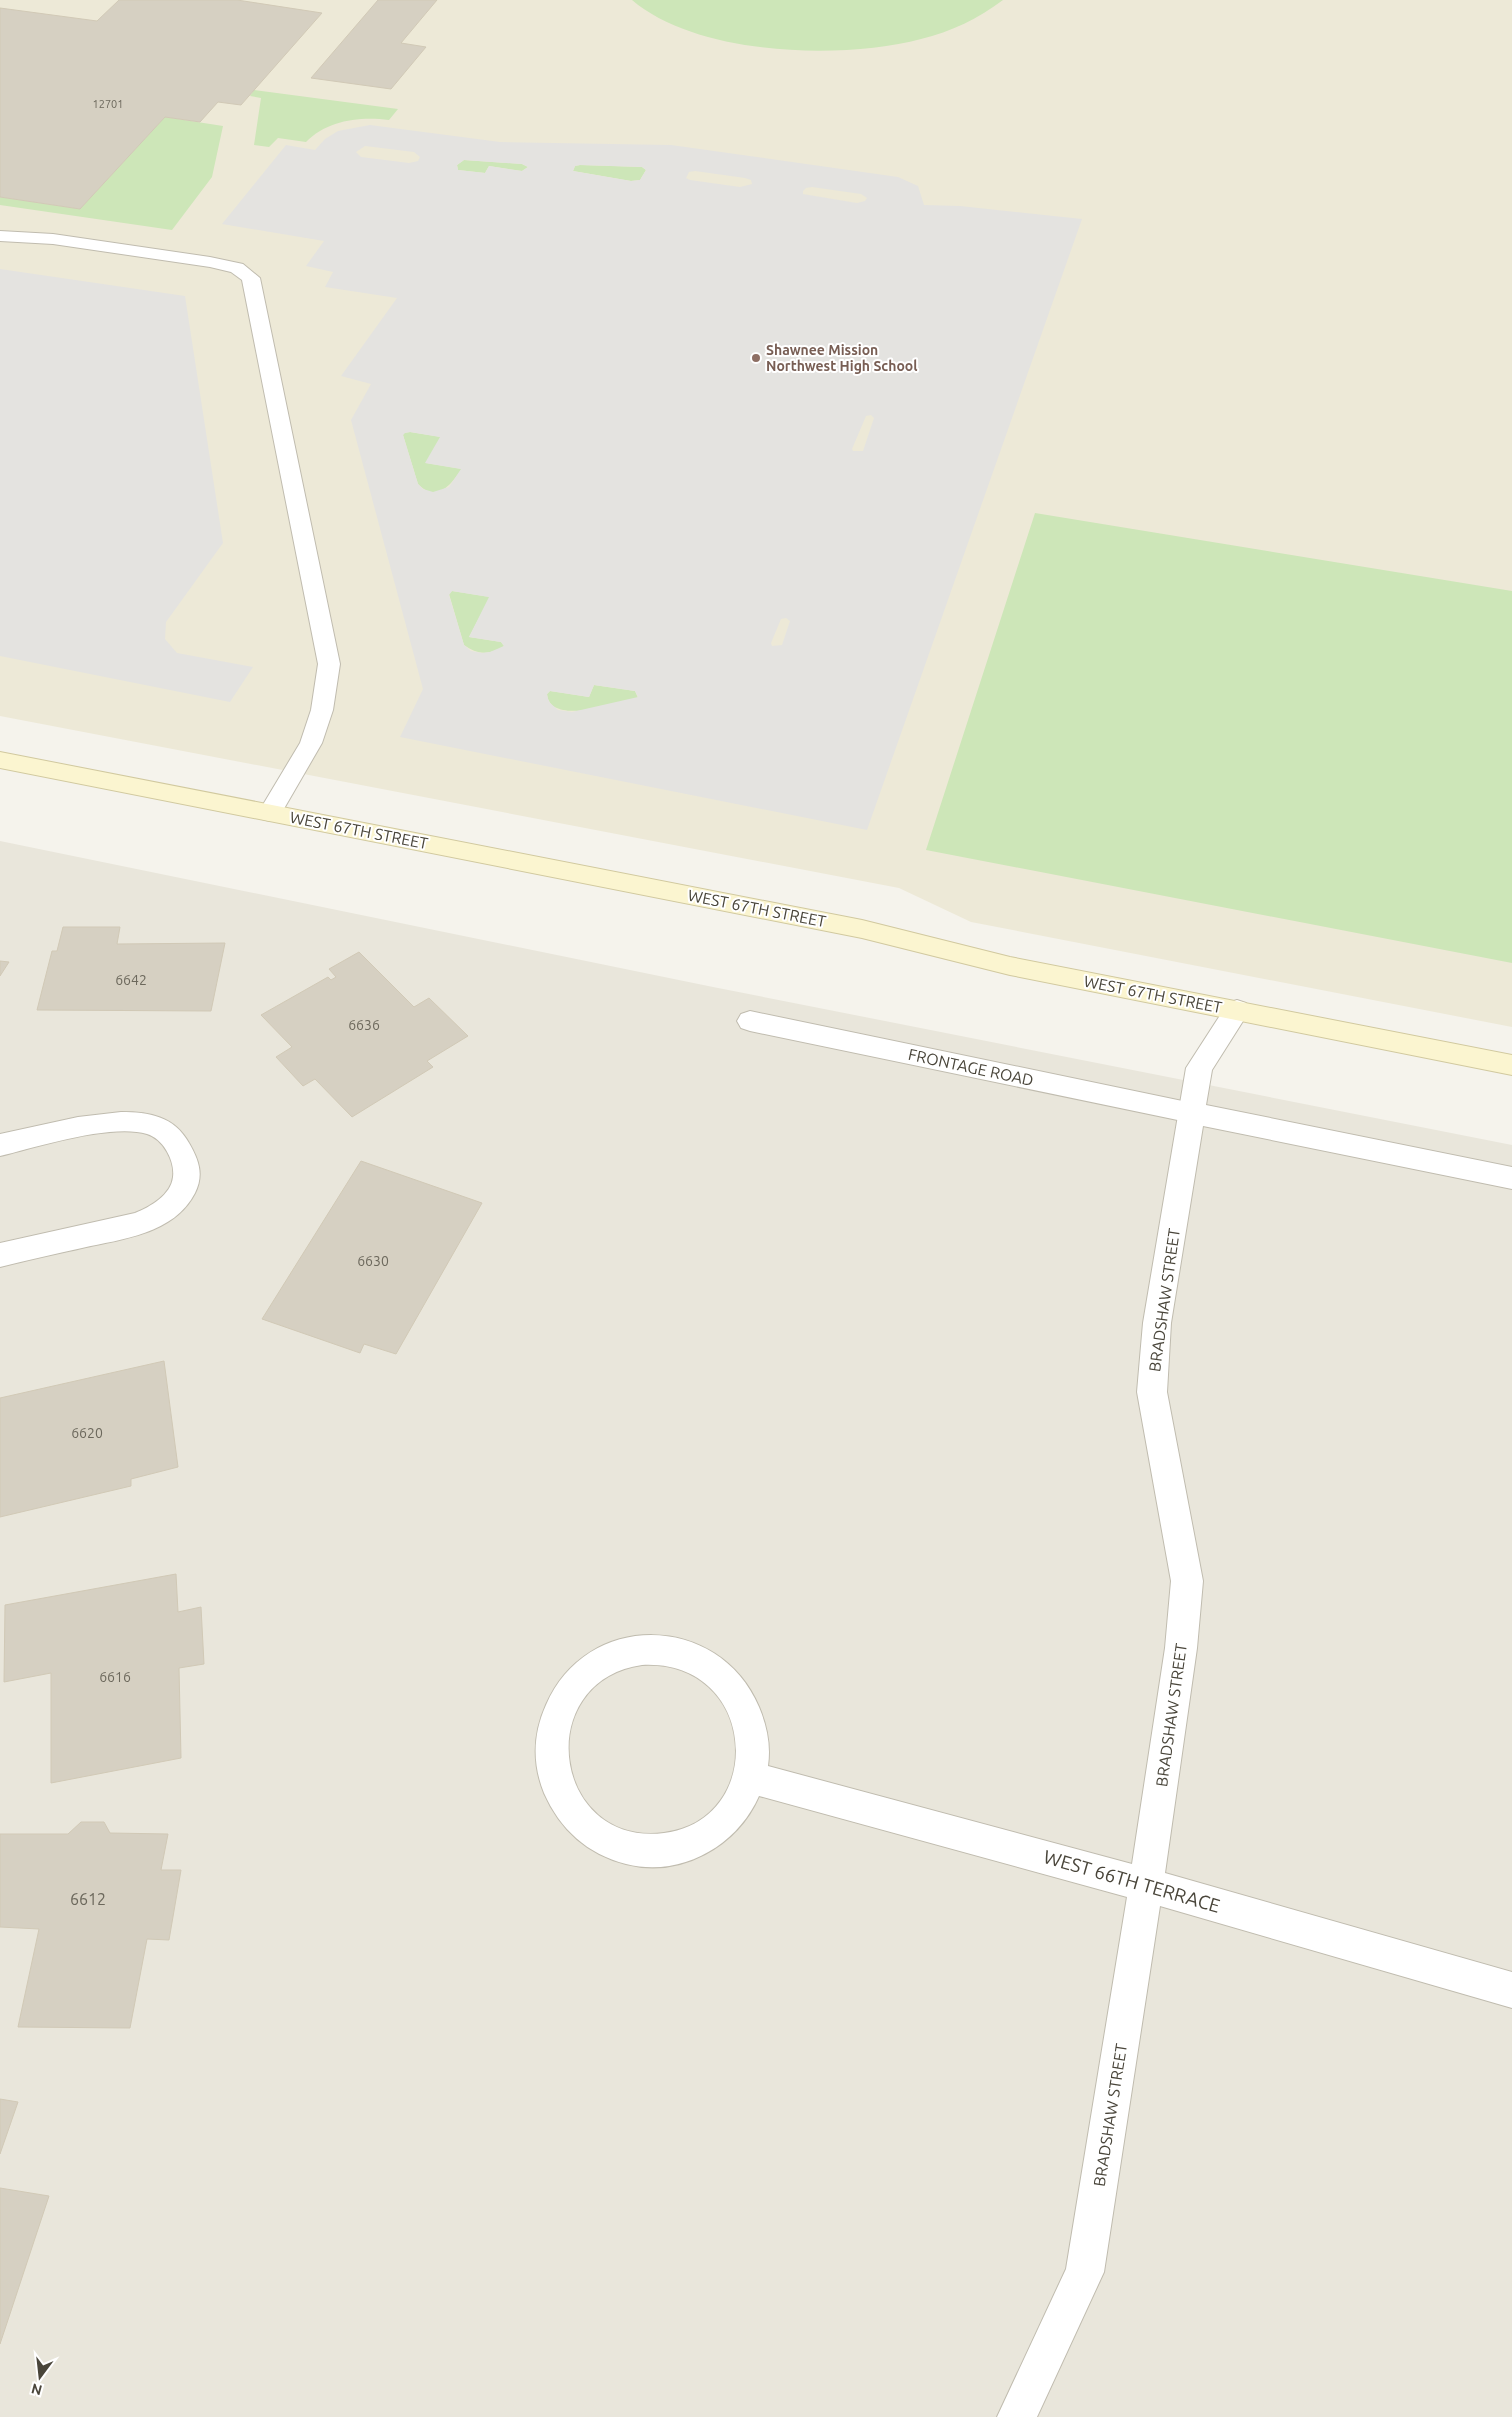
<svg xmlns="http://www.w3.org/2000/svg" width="1512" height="2417" viewBox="0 0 1512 2417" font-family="Ubuntu,sans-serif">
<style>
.residential{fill:#e9e6db}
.education{fill:#ede9d7}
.green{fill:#cde6b8}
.parking{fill:#e4e3e0;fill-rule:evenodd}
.building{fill:#d6d0c2;stroke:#d1c9b6}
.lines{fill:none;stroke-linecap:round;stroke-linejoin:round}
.lane-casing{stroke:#c0bcaf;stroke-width:2}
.street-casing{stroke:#c0bcaf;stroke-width:2}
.secondary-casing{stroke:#d1c99f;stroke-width:2}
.lane{fill:#fff;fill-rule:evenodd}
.street{fill:#fff;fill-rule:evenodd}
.secondary{fill:#fbf5d0;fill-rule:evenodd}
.education-dot{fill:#8d6e63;stroke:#fff;stroke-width:2}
.labels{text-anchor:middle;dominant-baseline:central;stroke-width:4;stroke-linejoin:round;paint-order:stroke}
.far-number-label{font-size:11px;fill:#6c685c}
.far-education-label{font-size:14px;font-weight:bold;fill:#785e54;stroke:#fff;text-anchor:start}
.number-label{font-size:14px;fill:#6c685c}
.street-label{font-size:16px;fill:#49453a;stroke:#fff}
.near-number-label{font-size:16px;fill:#6c685c}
.near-street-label{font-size:19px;fill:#49453a;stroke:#fff}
</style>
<rect width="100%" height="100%" fill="#f5f3ec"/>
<path class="residential" d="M 0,841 L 713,987 L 1512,1145 L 1512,2417 L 0,2417 Z"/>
<path class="education" d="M 0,0 L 1512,0 L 1512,1027 L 971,922 L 899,888 L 0,716 Z"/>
<path class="green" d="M 632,0 L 1003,0 C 979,18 951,32 921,39 C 841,60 698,56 632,0 Z
M 254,90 L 398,109 L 389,120 C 361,116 327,120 306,142 L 278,138 L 269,147 L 254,145 L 261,98 L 250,96 Z
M 165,117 L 223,126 L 212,177 L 172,230 L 0,205 L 0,197 L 80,209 Z
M 464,160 L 522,164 L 528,167 L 522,171 L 489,166 L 485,173 L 458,170 L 457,165 Z
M 580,165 L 642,167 L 646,170 L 640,180 L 631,181 L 573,171 L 575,166 Z
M 410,432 L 441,437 L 426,463 L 462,469 C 451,484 437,504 418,484 L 403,435 L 404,433 Z
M 1035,513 L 1512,591 L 1512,963 L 926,850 Z
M 452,591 L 490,597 L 469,637 L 501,642 L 504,646 C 490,655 477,655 464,645 L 449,594 Z
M 594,685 L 635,691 L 638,698 C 618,702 550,727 547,694 L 550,691 L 589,697 Z"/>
<path class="parking" d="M 370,125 L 500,142 L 671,145 L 898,177 L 918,186 L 924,205 L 960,206 L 1082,219 L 867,830 L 400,737 L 423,689 L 351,420 L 371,384 L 341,376 L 397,298 L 325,287 L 333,272 L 306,266 L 324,241 L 222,224 L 286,145 L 315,150 L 325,139 L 338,131 ZM 365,146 L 414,152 L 420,157 L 418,161 L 409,163 L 361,157 L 356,152 ZM 464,160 L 522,164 L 528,167 L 522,171 L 489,166 L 485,173 L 458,170 L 457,165 ZM 580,165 L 642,167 L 646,170 L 640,180 L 631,181 L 573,171 L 575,166 ZM 695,171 L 745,178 L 751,180 L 752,184 L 740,187 L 690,180 L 686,178 L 689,172 ZM 812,187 L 861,194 L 867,198 L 865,201 L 857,203 L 803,194 L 803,191 L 806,188 ZM 871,415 L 874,418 L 863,451 L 853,451 L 852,449 L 866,416 ZM 410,432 L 440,437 L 425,463 L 461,469 L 449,487 L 433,492 L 423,489 L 418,484 L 403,435 L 405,433 ZM 452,591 L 489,597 L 469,637 L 501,642 L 504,646 L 490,652 L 482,653 L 471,651 L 464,645 L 449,595 ZM 786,618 L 790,621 L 782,645 L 772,646 L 771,643 L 781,619 ZM 594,685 L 635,691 L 638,697 L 572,712 L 558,710 L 550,703 L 548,699 L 547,694 L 550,691 L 589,697 Z
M 0,269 L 185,296 L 223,543 L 166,622 L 165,639 L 177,653 L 253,667 L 230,702 L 0,656 Z"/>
<path class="building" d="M 119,0 L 237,0 L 322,13 L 241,105 L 218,102 L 200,122 L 165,117 L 80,209 L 0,197 L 0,8 L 97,21 Z
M 378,0 L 437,0 L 401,43 L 426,47 L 391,89 L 311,78 Z
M 63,927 L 120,927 L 117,944 L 225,943 L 211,1011 L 37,1010 L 52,951 L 57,951 Z
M 359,952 L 414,1007 L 429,998 L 468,1036 L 427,1061 L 433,1067 L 352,1117 L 315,1079 L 303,1086 L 276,1057 L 292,1047 L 261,1015 L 328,977 L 331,980 L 336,977 L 329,969 Z
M 0,961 L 9,962 L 0,976 Z
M 361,1161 L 482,1203 L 396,1354 L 364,1344 L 360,1353 L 262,1319 Z
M 164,1361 L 178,1467 L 131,1479 L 131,1486 L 0,1517 L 0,1398 Z
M 176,1574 L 178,1612 L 201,1607 L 204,1664 L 179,1668 L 181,1758 L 51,1783 L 51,1673 L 4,1682 L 5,1605 Z
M 81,1822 L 104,1822 L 110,1833 L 168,1834 L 161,1870 L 181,1870 L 169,1940 L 147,1939 L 130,2028 L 18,2027 L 39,1929 L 0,1927 L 0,1834 L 68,1834 Z
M 0,2099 L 18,2102 L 0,2154 Z
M 0,2188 L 49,2196 L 0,2344 Z"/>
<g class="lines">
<g class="lane-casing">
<path id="lane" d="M 0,231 L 53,234 L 210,257 L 243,264 L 260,278 L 340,664 L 333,710 L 322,743 L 278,819 L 270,821 L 262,819 L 258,813 L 300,743 L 311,710 L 318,664 L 242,280 L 231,272 L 210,267 L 53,244 L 0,241 Z
M 750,1011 L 1192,1103 L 1201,1106 L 1205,1113 L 1201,1120 L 1192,1123 L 750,1031 L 741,1028 L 737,1021 L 741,1014 Z
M 121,1112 C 149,1112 174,1116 189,1143 C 199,1160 204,1175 195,1193 C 174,1234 122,1239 82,1248 C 55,1254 27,1260 0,1267 L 0,1243 L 135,1213 C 150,1207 171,1195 173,1177 C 175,1162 164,1139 147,1134 C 112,1123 37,1147 0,1156 L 0,1134 L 78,1117 Z"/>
</g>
<g class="street-casing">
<path id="street" d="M 1237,1000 L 1246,1003 L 1250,1010 L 1212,1070 L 1206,1105 L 1512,1167 L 1512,1189 L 1203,1126 L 1171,1323 L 1167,1392 L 1203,1581 L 1197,1648 L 1165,1873 L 1512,1972 L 1512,2008 L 1160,1906 L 1104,2272 L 1037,2417 L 997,2417 L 1066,2269 L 1127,1897 L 759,1796 C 737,1846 681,1878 626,1864 C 587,1854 560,1829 544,1793 C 532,1763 533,1734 546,1705 C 587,1610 719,1613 759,1707 C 767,1726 771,1745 768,1766 L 1132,1864 L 1165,1648 L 1171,1581 L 1137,1392 L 1143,1323 L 1186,1068 L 1228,1003 ZM 642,1665 C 758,1659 768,1820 664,1833 C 552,1847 531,1681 642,1665 Z"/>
</g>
<g class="secondary-casing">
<path id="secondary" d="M 0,752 L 862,920 L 1010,957 L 1512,1055 L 1512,1075 L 1010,975 L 862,938 L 0,768 Z"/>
</g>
<use href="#lane" class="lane"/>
<use href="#street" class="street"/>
<use href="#secondary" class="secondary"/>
</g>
<circle class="education-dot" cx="756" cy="358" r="5"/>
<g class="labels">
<g class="far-number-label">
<text x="108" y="104">12701</text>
</g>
<g class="far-education-label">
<text x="766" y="350">Shawnee Mission<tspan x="766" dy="16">Northwest High School</tspan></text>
</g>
<g class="number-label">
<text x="131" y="980">6642</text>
<text x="364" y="1025">6636</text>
<text x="373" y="1261">6630</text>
<text x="87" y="1433">6620</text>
<text x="115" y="1677">6616</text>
</g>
<g class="street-label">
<text transform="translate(359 830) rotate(11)">WEST 67TH STREET</text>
<text transform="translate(757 908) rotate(11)">WEST 67TH STREET</text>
<text transform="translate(1153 994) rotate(11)">WEST 67TH STREET</text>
<text transform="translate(971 1067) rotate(12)">FRONTAGE ROAD</text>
<text transform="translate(1164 1300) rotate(-82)">BRADSHAW STREET</text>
<text transform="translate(1171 1715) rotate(-82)">BRADSHAW STREET</text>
<text transform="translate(1110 2115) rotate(-81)">BRADSHAW STREET</text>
</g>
<g class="near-number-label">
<text x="88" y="1899">6612</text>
</g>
<g class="near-street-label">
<text transform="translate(1132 1881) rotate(16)">WEST 66TH TERRACE</text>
</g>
</g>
<g transform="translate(40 2377) rotate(195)" stroke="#ffffff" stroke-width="4" paint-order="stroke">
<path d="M0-4L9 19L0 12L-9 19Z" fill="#49453a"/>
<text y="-8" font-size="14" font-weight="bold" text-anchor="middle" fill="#49453a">N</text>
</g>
</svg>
